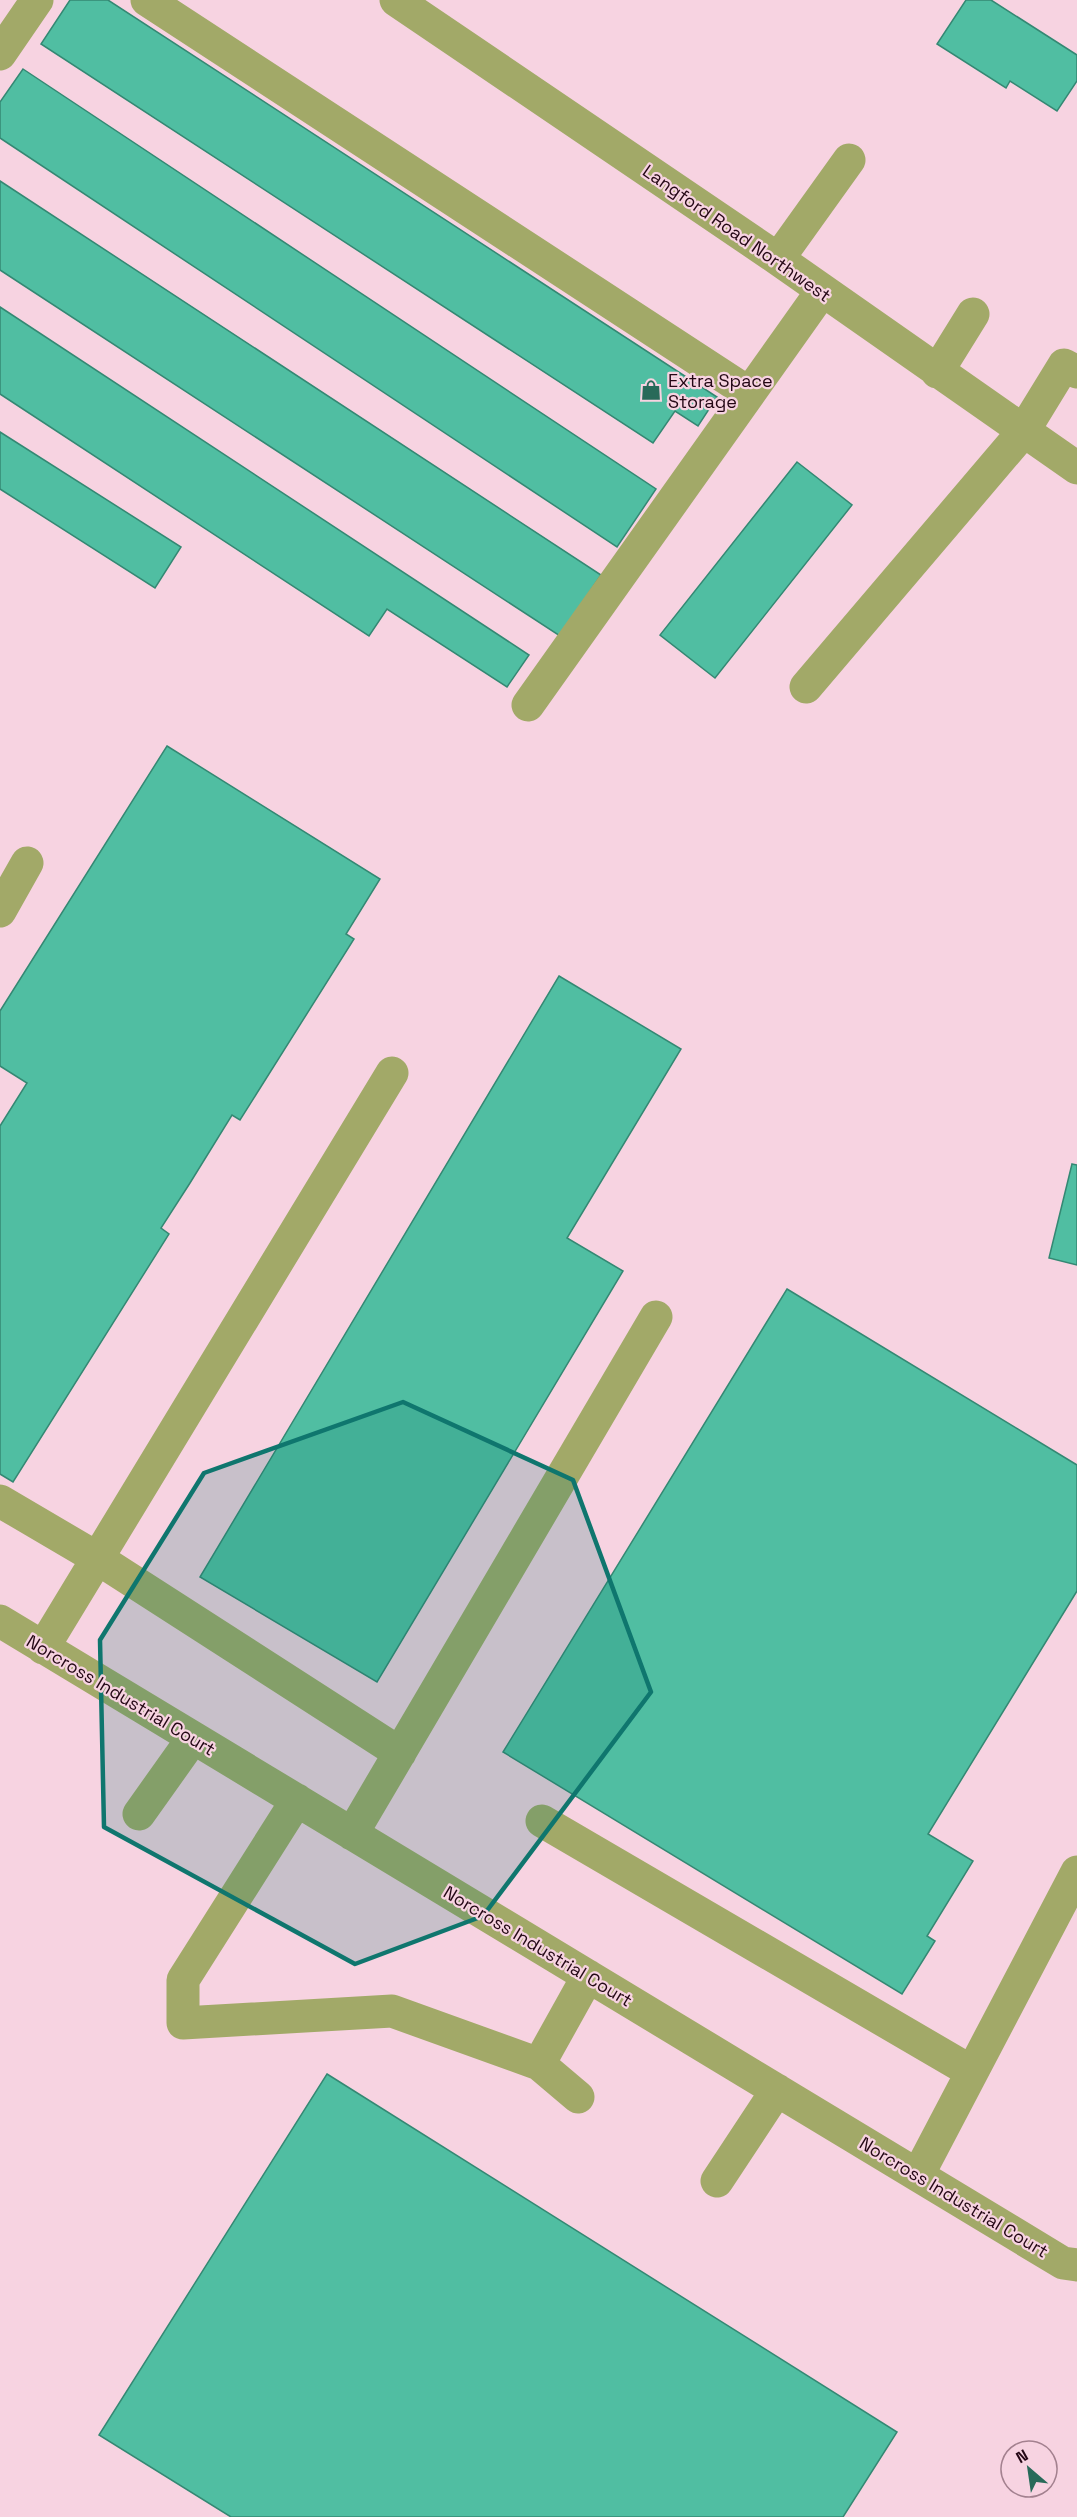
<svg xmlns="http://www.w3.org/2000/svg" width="1077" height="2517" viewBox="0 0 1077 2517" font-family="'Space Grotesk',sans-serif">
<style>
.building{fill:#50bea2;stroke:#348873;stroke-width:1.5}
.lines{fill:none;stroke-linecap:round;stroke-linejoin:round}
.minor{stroke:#a2a968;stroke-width:33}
.marked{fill:#0f766e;fill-opacity:0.2;stroke:#0f766e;stroke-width:4.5;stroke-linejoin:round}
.labels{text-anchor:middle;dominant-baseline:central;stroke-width:4.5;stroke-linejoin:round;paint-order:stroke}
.street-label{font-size:18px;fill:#240715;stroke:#f7d3e1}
.poi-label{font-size:18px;fill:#240715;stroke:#f7d3e1;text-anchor:start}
</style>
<rect width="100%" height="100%" fill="#f7d3e1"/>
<path class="building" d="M 70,0 L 108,0 L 717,397 L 698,426 L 675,411 L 653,443 L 41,44 Z
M 966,0 L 991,0 L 1077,55 L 1077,81 L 1057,111 L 1010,81 L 1006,88 L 937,44 Z
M 23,69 L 656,489 L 617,547 L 0,138 L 0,102 Z
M 0,181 L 601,575 L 560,636 L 0,270 Z
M 0,307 L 529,655 L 507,687 L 387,609 L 369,636 L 0,394 Z
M 0,432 L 181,547 L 155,588 L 0,489 Z
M 797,462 L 852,505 L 715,678 L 660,635 Z
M 167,746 L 380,879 L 346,934 L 354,939 L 240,1120 L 232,1115 L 190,1183 L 161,1228 L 169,1234 L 13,1482 L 0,1474 L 0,1126 L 27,1083 L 0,1066 L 0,1011 Z
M 559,976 L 681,1049 L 567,1238 L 623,1271 L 377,1682 L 200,1577 Z
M 1072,1164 L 1077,1165 L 1077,1265 L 1049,1258 Z
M 787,1289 L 1077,1465 L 1077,1591 L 928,1834 L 973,1861 L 927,1936 L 935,1941 L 902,1994 L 503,1752 Z
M 327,2074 L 897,2432 L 843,2517 L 231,2517 L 99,2435 Z"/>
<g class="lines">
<path class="minor" d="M 147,0 L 749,393
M 396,0 L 778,259 L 1077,468
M 0,54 L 37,0
M 778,259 L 849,160
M 937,372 L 973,314
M 806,687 L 1023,432 L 1064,365 L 1077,372
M 528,705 L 822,291
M 0,911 L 27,863
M 0,1501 L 97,1558 L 400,1753
M 0,1621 L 1063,2263 L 1077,2265
M 43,1648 L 392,1073
M 297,1800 L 183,1980 L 183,2023 L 392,2011 L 539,2064
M 139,1814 L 193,1738
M 542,1821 L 972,2072
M 352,1834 L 656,1317
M 578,2097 L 539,2064 L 588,1976
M 918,2175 L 1077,1872
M 717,2181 L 777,2090"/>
</g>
<path class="marked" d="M 403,1402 L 573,1480 L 651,1692 L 483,1916 L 355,1964 L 104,1827 L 100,1640 L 204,1473 Z"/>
<defs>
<g id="shop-bare" transform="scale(1.62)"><path d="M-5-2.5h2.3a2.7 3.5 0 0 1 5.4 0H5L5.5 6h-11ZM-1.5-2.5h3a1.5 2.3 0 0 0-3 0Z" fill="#286a59" stroke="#f7d3e1" stroke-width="2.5" paint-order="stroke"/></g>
</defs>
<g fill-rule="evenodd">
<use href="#shop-bare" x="651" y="390"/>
</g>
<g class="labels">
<g class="street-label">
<text transform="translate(737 233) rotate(35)">Langford Road Northwest</text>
<text transform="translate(121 1695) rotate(31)">Norcross Industrial Court</text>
<text transform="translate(538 1946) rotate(31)">Norcross Industrial Court</text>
<text transform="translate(954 2197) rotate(31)">Norcross Industrial Court</text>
</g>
<g class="poi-label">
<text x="668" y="380">Extra Space<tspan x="668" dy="21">Storage</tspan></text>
</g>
</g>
<g transform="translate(1029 2469) rotate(331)"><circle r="28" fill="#f7d3e1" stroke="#a3818f" stroke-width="1.5"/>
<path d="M0-4.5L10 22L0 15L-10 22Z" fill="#286a59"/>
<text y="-9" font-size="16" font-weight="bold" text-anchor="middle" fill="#240715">N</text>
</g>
</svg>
